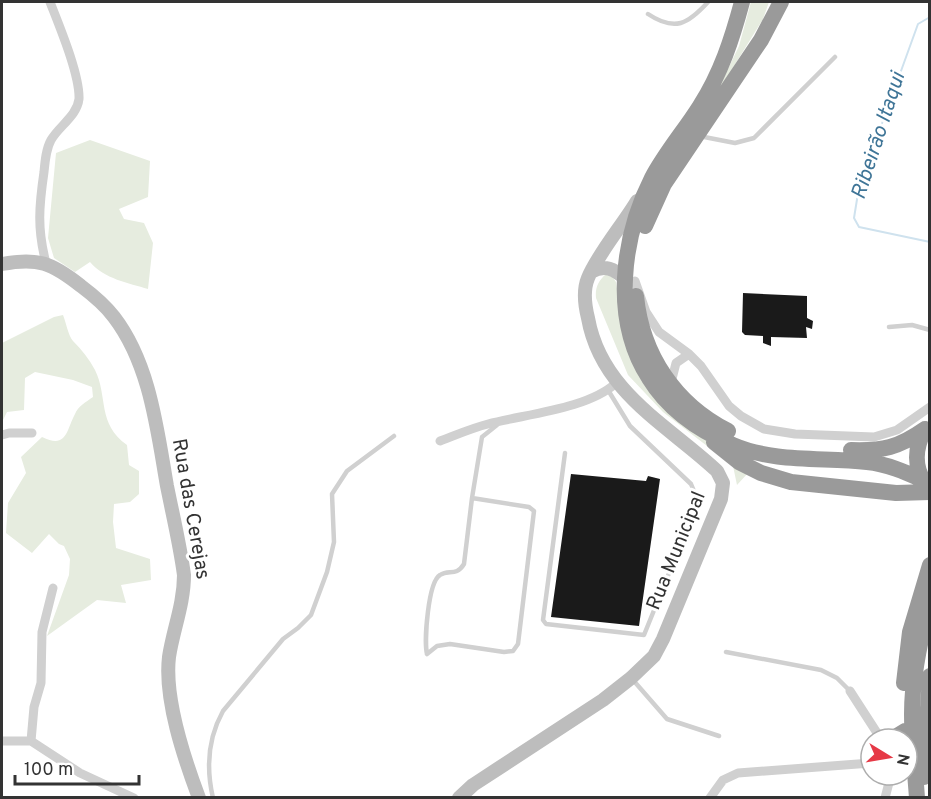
<svg xmlns="http://www.w3.org/2000/svg" width="931" height="799" viewBox="0 0 931 799" font-family="Overpass,sans-serif">
<style>
.green{fill:#e6ecdf}
.lines{fill:none;stroke-linecap:round;stroke-linejoin:round}
.stream{stroke:#cfe2ee;stroke-width:2}
.building{fill:#1a1a1a}
.lane{stroke:#d0d0d0;stroke-width:4.5}
.street{stroke:#d0d0d0;stroke-width:9}
.secondary{stroke:#bdbdbd;stroke-width:14}
.highway{stroke:#9a9a9a;stroke-width:16}
.labels{text-anchor:middle;dominant-baseline:central;stroke-width:6;stroke-linejoin:round;paint-order:stroke}
.street-label{font-size:20px;fill:#333;stroke:#fff}
.water-label{font-size:21px;font-style:italic;fill:#3f7597;stroke:#fff}
</style>
<rect width="100%" height="100%" fill="#fff"/>
<path class="green" d="M 751,2 L 769,2 L 763,19 L 713,100 L 739,46 Z
M 90,140 L 150,161 L 148,197 L 119,209 L 124,219 L 144,223 L 153,243 L 148,289 C 129,283 104,279 90,262 L 75,272 L 54,258 L 48,238 L 56,153 Z
M 606,274 L 611,275 L 616,282 L 623,329 L 748,473 L 737,485 L 733,466 L 663,412 L 628,375 L 596,298 C 595,288 598,281 606,274 Z
M 63,315 C 66,322 68,335 73,341 C 82,350 89,359 95,370 C 108,396 97,424 127,445 L 129,465 L 139,471 L 139,494 L 130,502 L 114,504 L 113,522 L 116,548 L 150,559 L 151,580 L 121,585 L 126,603 L 97,600 L 47,636 L 69,575 L 70,559 L 64,546 L 59,544 L 49,534 L 32,553 L 6,533 L 8,503 L 26,473 L 21,457 L 42,437 C 67,449 66,431 75,414 C 78,406 86,402 93,397 L 92,387 L 73,380 L 35,372 L 25,378 L 24,410 L 7,412 L 2,422 L 2,343 L 54,317 Z"/>
<g class="lines">
<path class="stream" d="M 930,17 L 918,24 L 859,187 L 854,218 L 859,227 L 930,242"/>
</g>
<path class="building" d="M 743,293 L 807,296 L 807,318 L 813,321 L 812,329 L 806,327 L 807,338 L 771,337 L 771,346 L 763,343 L 763,336 L 745,335 L 742,332 Z
M 571,474 L 646,481 L 648,476 L 660,479 L 639,626 L 551,617 Z"/>
<g class="lines">
<path class="lane" d="M 648,14 C 675,32 688,24 708,2
M 699,136 L 735,143 L 754,138 L 835,57
M 889,327 L 912,325 L 930,330
M 565,453 L 543,620 L 546,624 L 644,635 L 695,509 L 696,496 L 691,484 L 630,426 L 608,390
M 726,652 L 821,670 L 837,678 L 850,691
M 427,654 L 437,646 L 450,644 L 504,652 L 513,651 L 518,644 L 534,511 L 529,507 L 472,498 L 482,437 L 497,425
M 427,654 C 424,641 428,582 440,575 C 449,569 456,577 464,564 L 472,498
M 633,680 L 667,719 L 719,736
M 213,798 C 206,768 208,738 223,711 L 283,639 L 298,628 L 311,615 L 327,572 L 334,542 L 332,494 L 347,471 L 394,436"/>
<path class="street" d="M 46,263 C 37,229 39,206 44,172 C 45,161 46,149 51,140 C 59,126 77,116 79,99 C 80,75 59,25 50,2
M 635,281 L 646,312 L 659,332 L 689,354 L 701,366 L 729,406 L 741,416 L 764,429 L 795,434 L 874,437 L 897,430 L 930,407
M 671,383 L 676,363 L 689,354
M 2,435 L 9,433 L 32,433
M 440,441 C 456,435 472,428 488,424 C 526,414 588,409 616,383
M 850,691 L 881,739
M 2,741 L 31,741
M 31,741 L 34,707 L 41,683 L 42,632 L 53,588
M 31,741 L 80,773 L 134,798
M 710,798 L 723,780 L 738,773 L 871,763
M 885,798 L 891,775"/>
<path class="secondary" d="M 2,264 C 38,257 52,263 81,286 C 93,295 105,305 114,317 C 150,364 157,429 167,486 C 173,516 180,545 184,575 C 184,604 173,630 169,657 C 164,699 184,758 199,798
M 591,272 C 605,264 614,269 626,279
M 459,798 L 473,785 L 603,700 L 631,678 L 654,656 L 663,639 L 721,499 L 723,483 L 717,471 C 668,425 601,392 588,318 C 585,306 583,290 588,278 C 597,255 624,223 637,201"/>
<path class="highway" d="M 742,2 C 732,39 721,73 700,106 C 685,130 665,153 652,178 C 622,237 611,319 649,378 C 668,409 700,431 733,445 C 775,463 822,457 867,462 C 887,464 905,472 923,480
M 645,226 L 664,184 L 761,40 L 781,2
M 636,296 C 642,355 675,404 728,431
M 925,429 C 915,447 913,468 927,486
M 714,442 L 739,462 L 761,473 L 791,482 L 896,493 L 930,492
M 851,450 C 883,451 898,448 925,429
M 904,683 L 910,632 L 930,565
M 892,739 L 905,731
M 924,777 L 930,676
M 917,798 C 915,770 912,742 912,714 C 912,676 920,639 930,603"/>
</g>
<g class="labels">
<g class="street-label">
<text transform="translate(190 509) rotate(80)">Rua das Cerejas</text>
<text transform="translate(677 551) rotate(-68)">Rua Municipal</text>
</g>
<g class="water-label">
<text transform="translate(879 136) rotate(-72)">Ribeirão Itaqui</text>
</g>
</g>
<rect width="931" height="799" fill="none" stroke="#333333" stroke-width="6"/>
<g transform="translate(889 757) rotate(101)"><circle r="28" fill="#ffffff" stroke="#adadad" stroke-width="1.5"/>
<path d="M0-4.5L10 22L0 15L-10 22Z" fill="#e63946"/>
<text y="-9" font-size="16" font-weight="bold" text-anchor="middle" fill="#333333">N</text>
</g>
<path d="M15 775v9h124v-9" fill="none" stroke="#333333" stroke-width="3"/>
<text x="24" y="775" font-size="18" fill="#333333" stroke="#ffffff" stroke-width="4.5" paint-order="stroke">100 m</text>
</svg>
